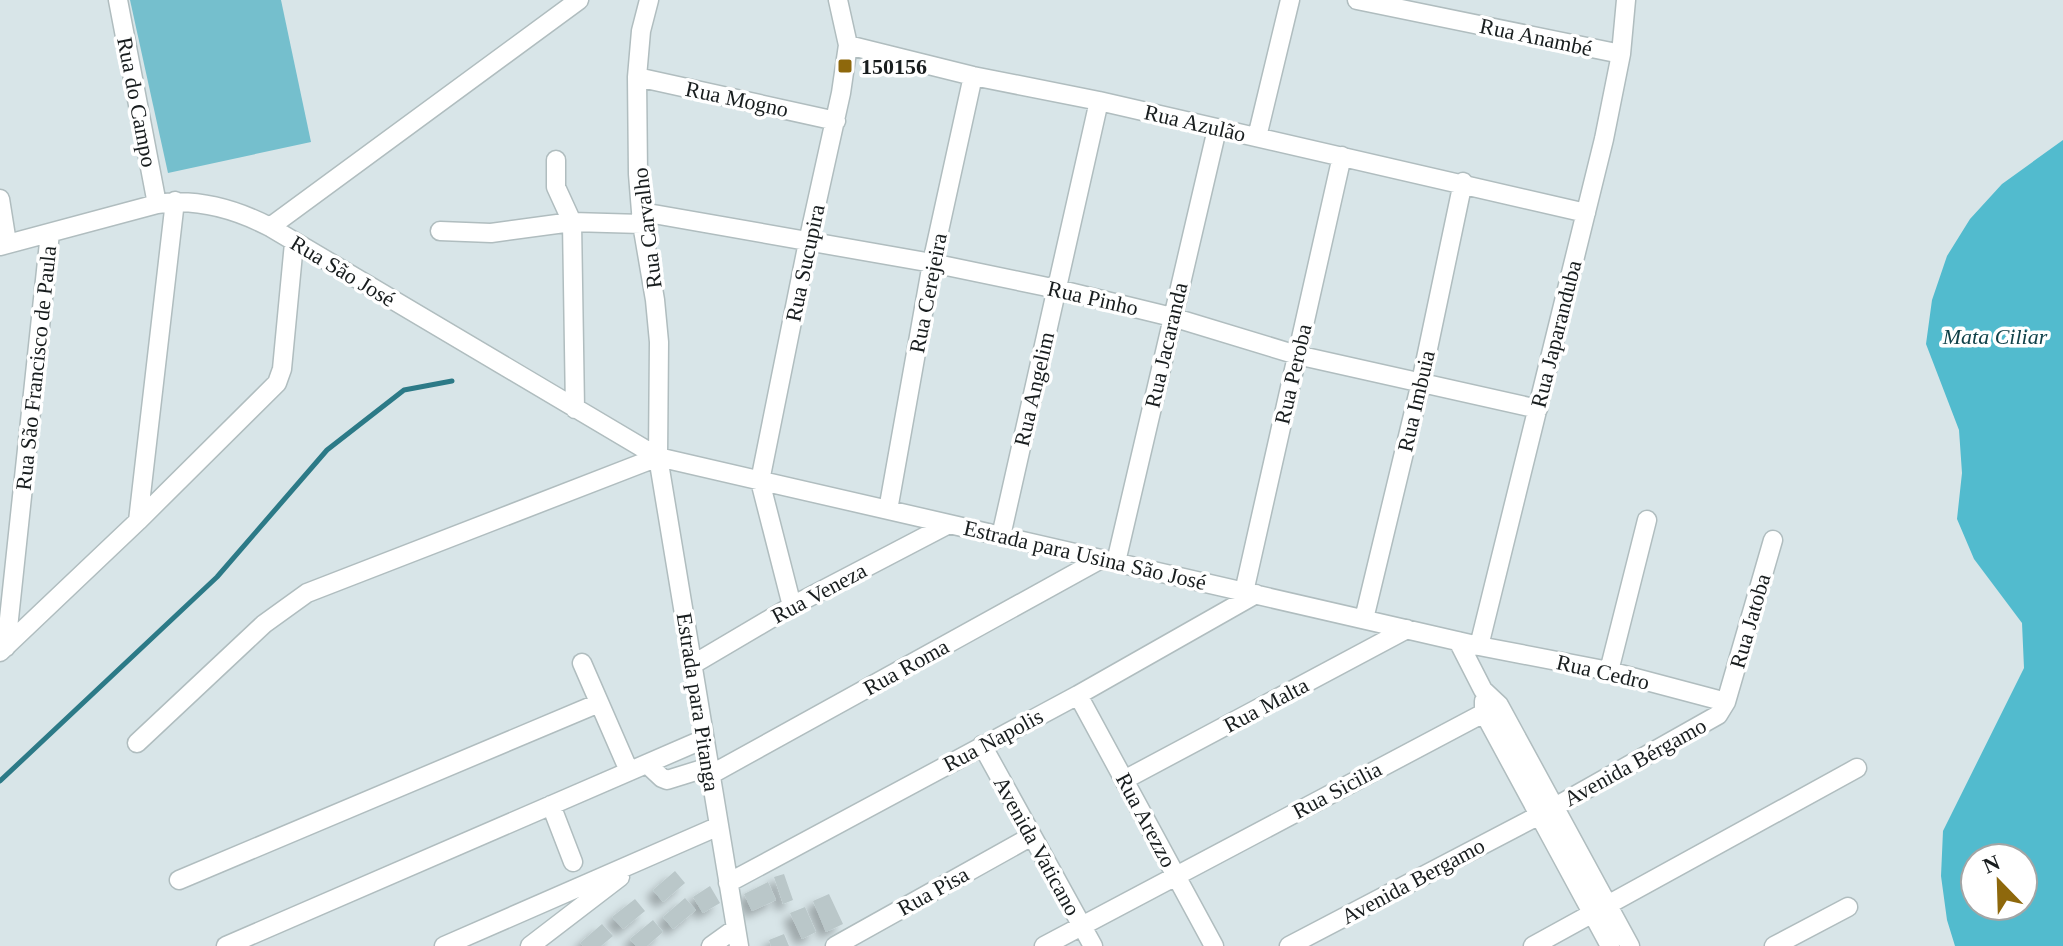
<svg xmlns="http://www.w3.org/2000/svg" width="2063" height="946" viewBox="0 0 2063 946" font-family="Georgia,serif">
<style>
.green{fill:#75bfcd}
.forest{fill:#52bbce;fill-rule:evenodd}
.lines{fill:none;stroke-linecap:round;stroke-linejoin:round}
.stream{stroke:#2c7a87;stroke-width:5}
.building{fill:#bac7c9;filter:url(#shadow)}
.minor-casing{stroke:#b0bdbf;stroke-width:21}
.minor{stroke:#fff;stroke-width:18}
.poi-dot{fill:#8e680c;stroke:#fff;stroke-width:3}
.labels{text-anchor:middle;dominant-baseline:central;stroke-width:7;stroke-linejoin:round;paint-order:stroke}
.street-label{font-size:22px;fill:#181d1e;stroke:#fff}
.poi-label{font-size:22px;font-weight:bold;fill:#181d1e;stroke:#fff;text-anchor:start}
.park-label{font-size:22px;font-style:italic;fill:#104149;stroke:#fff}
</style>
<defs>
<filter id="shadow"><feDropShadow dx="-7" dy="7" stdDeviation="4" flood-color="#0004"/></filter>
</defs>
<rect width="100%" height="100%" fill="#d8e5e8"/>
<path class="green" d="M 130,0 L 281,0 L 311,142 L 168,173 Z"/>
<path class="forest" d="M 2063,140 L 2063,946 L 1955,946 L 1947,920 L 1941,876 L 1943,831 L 2024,668 L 2022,623 L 1974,559 L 1957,519 L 1962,473 L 1959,430 L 1926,344 L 1932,300 L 1947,256 L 1970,219 L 2002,184 ZM 1975,858 L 2023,858 L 2023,906 L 1975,906 Z"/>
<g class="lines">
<path class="stream" d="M 0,781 L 217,577 L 327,450 L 404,390 L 452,381"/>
</g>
<path class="building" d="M 675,871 L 685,883 L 663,902 L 653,890 Z
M 784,874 L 793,900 L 783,904 L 774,877 Z
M 768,882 L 776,900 L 752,911 L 744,894 Z
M 710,886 L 720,903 L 703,913 L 693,897 Z
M 829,894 L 843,924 L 826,932 L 813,901 Z
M 685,898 L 696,910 L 673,929 L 663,917 Z
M 635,899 L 645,911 L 623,929 L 612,917 Z
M 805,907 L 816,932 L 802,939 L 790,913 Z
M 653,920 L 663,932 L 647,946 L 636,946 L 630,939 Z
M 602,924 L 613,936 L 601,946 L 583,946 L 580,943 Z
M 784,934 L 789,946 L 771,946 L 769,940 Z"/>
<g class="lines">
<g class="minor-casing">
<path id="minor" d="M 118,0 L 157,204
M 649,0 L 641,31 L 637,77 L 638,174 L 642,224 L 655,300 L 659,342 L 658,457 L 739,946
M 1357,0 L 1621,54
M 848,45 L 973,76 L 1099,101 L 1586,213
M 637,77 L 836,121
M 1257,137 L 1290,0
M 0,199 L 7,243
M 642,212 L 932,263 L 1057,289 L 1172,317 L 1297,355 L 1538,409
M 270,227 L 579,0
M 440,231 L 491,233 L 572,222 L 556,187 L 556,160
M 0,246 L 157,204 C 196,198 235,209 270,227 L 658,457 L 1479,646 L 1604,139 L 1621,54 L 1626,0
M 575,409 L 572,222 L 642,224
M 888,510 L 932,263 L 973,76
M 138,521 L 175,201
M 1001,536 L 1099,101
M 1116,562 L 1217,129
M 1244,592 L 1342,156
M 792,606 L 760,481 L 808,242 L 841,93 L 848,45 L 838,0
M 1364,619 L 1421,382 L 1463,182
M 1458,641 L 1483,690 L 1499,705 L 1630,946
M 1479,646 L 1609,671 L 1726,702
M 6,647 L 50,233
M 0,652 L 138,521 L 277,383 L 282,369 L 294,243
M 582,663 L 629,771
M 692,665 L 792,606 L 949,524
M 1609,671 L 1647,520
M 1078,695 L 1214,946
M 1484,701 L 1484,713 L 1610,946
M 137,743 L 264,624 L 307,593 L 658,457
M 982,745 L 1093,946
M 647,764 L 662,778 L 667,780 L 709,767
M 710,775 L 1101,559
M 1124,780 L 1407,629
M 551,805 L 573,862
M 179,880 L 599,703
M 728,883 L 1078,695 L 1256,594
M 226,946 L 704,739
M 444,946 L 719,826
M 530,946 L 620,877
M 711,946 L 736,928
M 835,946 L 1032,836
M 1044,946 L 1499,705
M 1289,946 L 1553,808 L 1718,715 L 1726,702 L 1773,540
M 1533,946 L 1857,768
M 1774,946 L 1848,907"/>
</g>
<use href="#minor" class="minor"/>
</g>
<rect class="poi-dot" x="837" y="58" width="16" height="16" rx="4"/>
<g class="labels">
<g class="street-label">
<text transform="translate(1536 37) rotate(12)">Rua Anambé</text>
<text transform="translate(737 99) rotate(12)">Rua Mogno</text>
<text transform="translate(137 102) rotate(79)">Rua do Campo</text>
<text transform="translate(1195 123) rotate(13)">Rua Azulão</text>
<text transform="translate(647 228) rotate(-97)">Rua Carvalho</text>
<text transform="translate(805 263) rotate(-78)">Rua Sucupira</text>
<text transform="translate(343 271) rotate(31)">Rua São José</text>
<text transform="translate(928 293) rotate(-79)">Rua Cerejeira</text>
<text transform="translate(1093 298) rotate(13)">Rua Pinho</text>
<text transform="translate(1556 334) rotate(-76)">Rua Japaranduba</text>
<text transform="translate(1166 345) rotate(-77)">Rua Jacaranda</text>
<text transform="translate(36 368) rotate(-84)">Rua São Francisco de Paula</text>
<text transform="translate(1293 374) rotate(-77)">Rua Peroba</text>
<text transform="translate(1034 389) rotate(-77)">Rua Angelim</text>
<text transform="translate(1416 401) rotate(-77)">Rua Imbuia</text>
<text transform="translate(1085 555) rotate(13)">Estrada para Usina São José</text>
<text transform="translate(819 593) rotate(-28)">Rua Veneza</text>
<text transform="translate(1750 621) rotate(-74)">Rua Jatoba</text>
<text transform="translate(906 667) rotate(-29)">Rua Roma</text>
<text transform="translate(1603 672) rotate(13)">Rua Cedro</text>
<text transform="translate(698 702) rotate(81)">Estrada para Pitanga</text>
<text transform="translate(1266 705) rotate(-28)">Rua Malta</text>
<text transform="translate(993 740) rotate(-28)">Rua Napolis</text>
<text transform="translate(1635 762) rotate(-29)">Avenida Bérgamo</text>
<text transform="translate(1337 790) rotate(-28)">Rua Sicilia</text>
<text transform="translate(1146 820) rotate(62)">Rua Arezzo</text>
<text transform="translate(1037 846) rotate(61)">Avenida Vaticano</text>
<text transform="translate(1413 881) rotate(-28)">Avenida Bergamo</text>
<text transform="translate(933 891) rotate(-29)">Rua Pisa</text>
</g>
<g class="poi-label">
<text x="861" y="66">150156</text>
</g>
<g class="park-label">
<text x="1995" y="336">Mata Ciliar</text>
</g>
</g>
<g transform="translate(1999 882) rotate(337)"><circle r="38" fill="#ffffff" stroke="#a3a5a5" stroke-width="2"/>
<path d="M0-6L14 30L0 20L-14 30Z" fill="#8e680c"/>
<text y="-12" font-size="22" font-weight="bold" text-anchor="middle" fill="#181d1e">N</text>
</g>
</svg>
